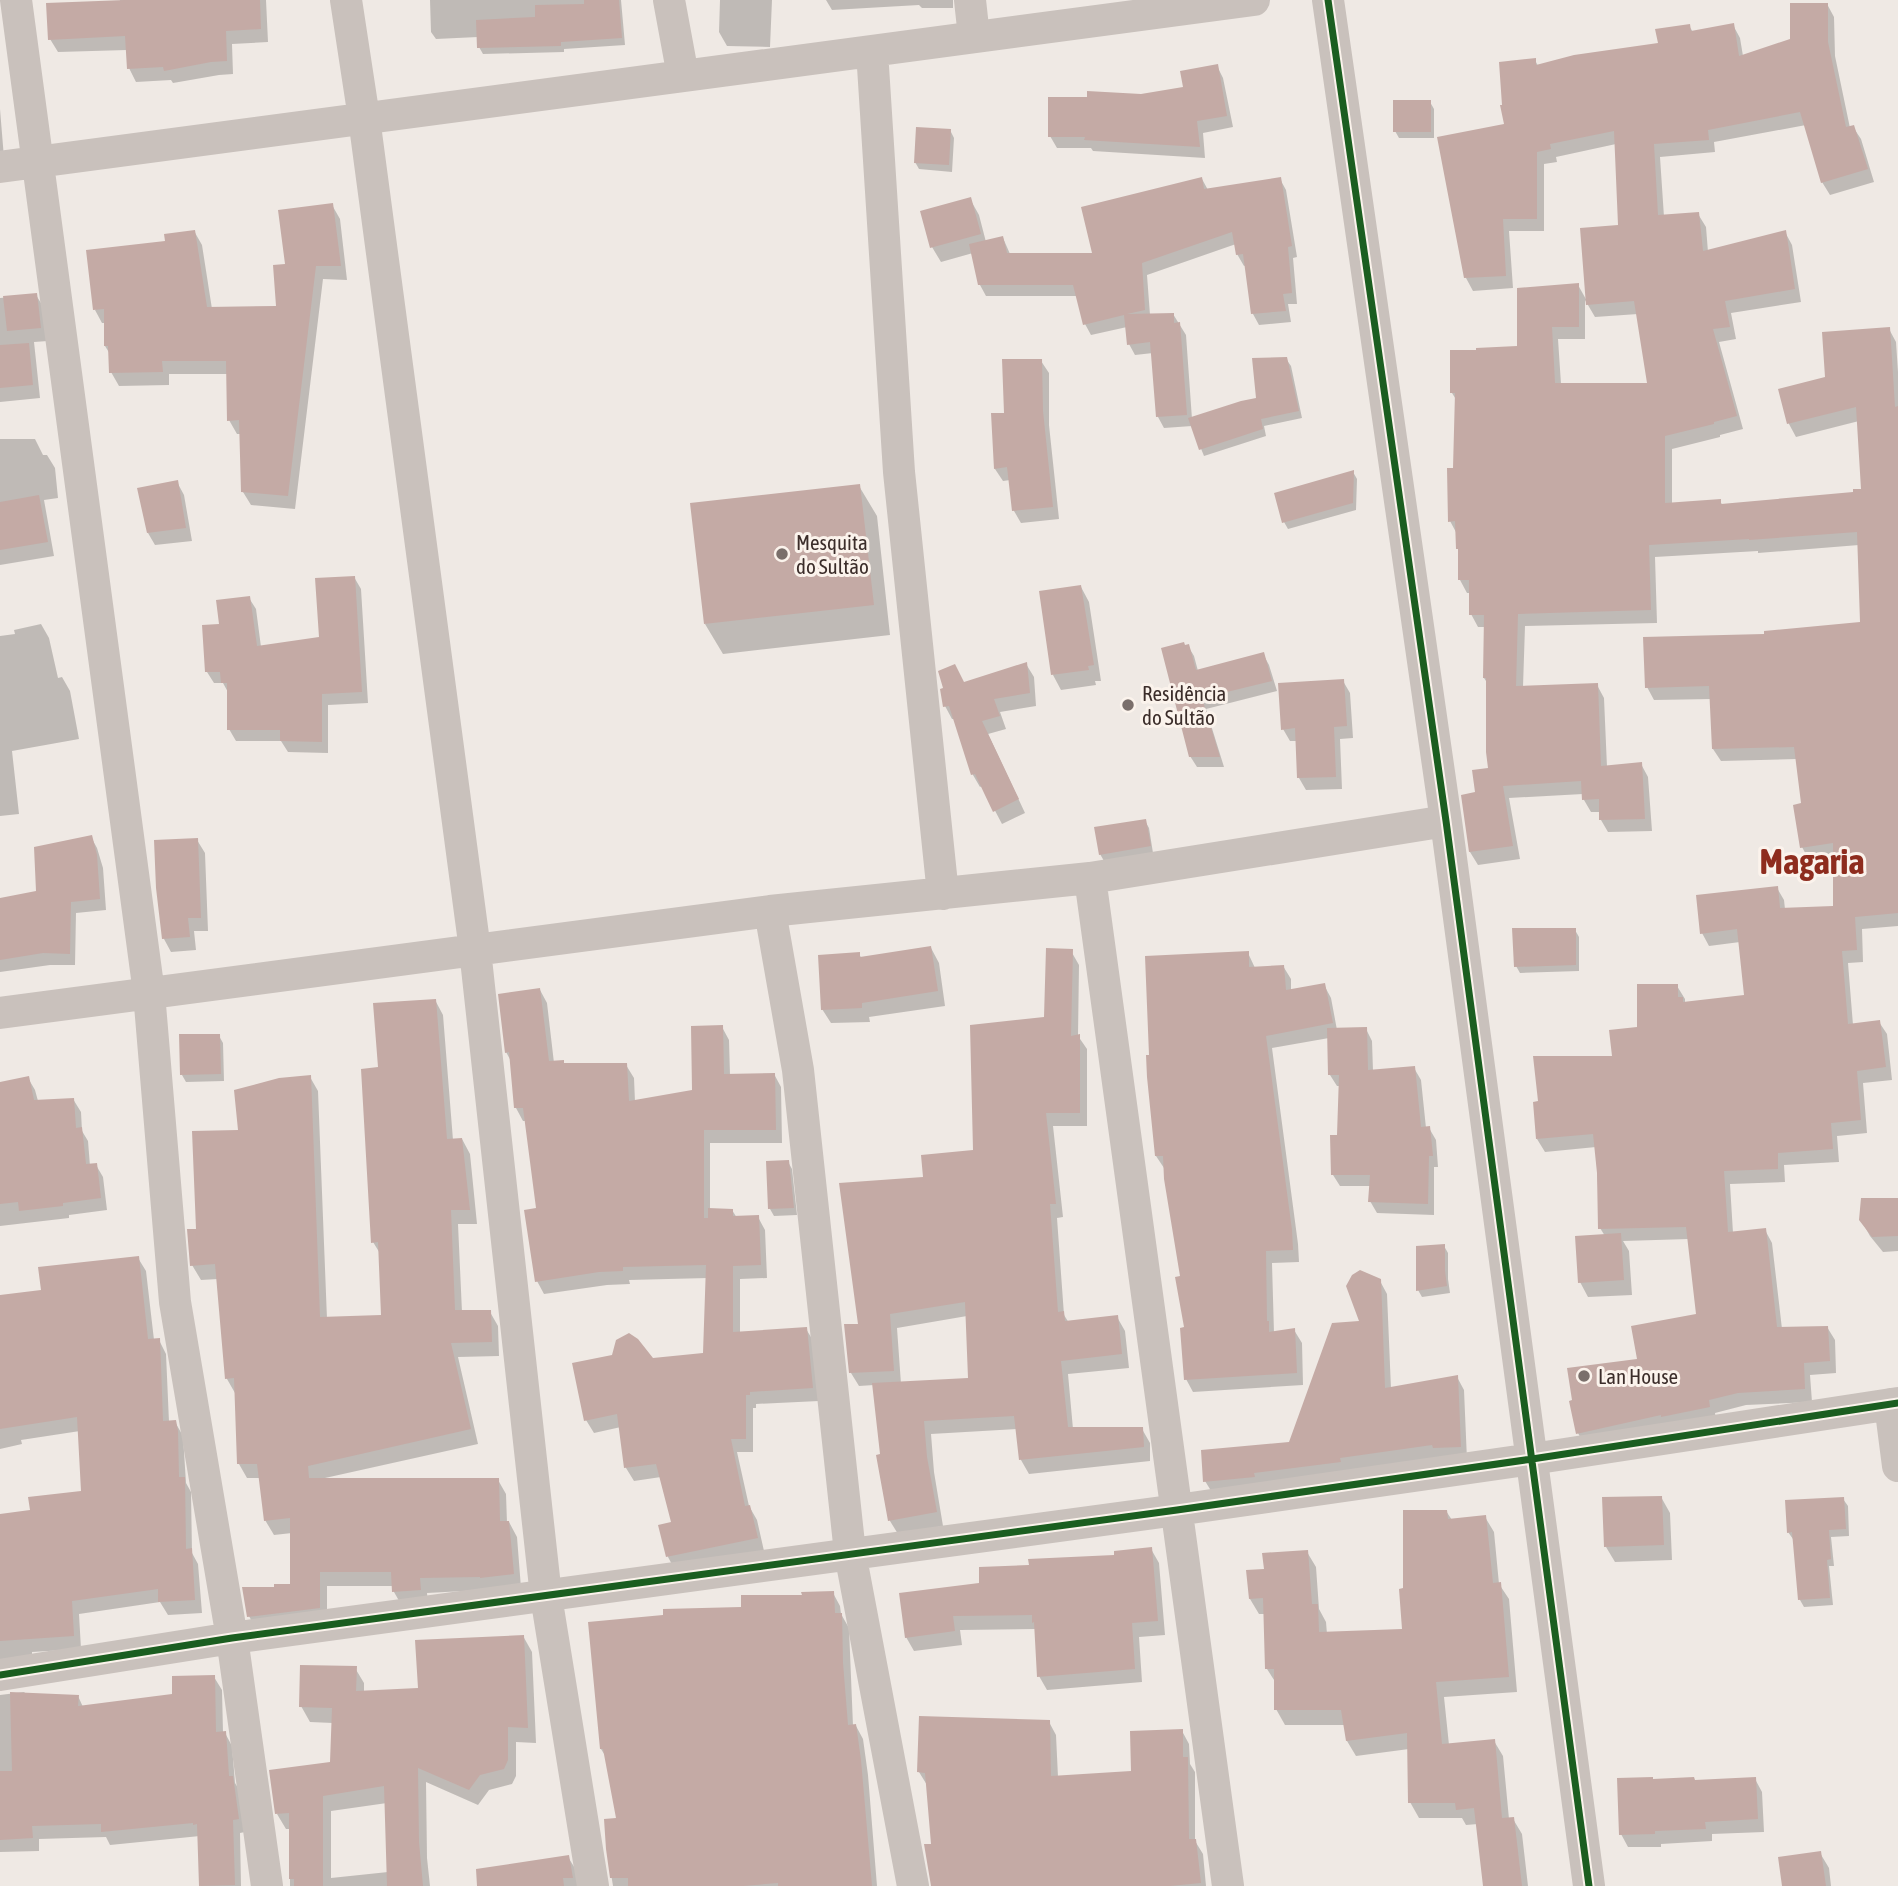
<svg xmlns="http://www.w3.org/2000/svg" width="1898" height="1886" viewBox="0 0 1898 1886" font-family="'Asap Condensed',sans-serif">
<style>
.shadow{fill:#0003;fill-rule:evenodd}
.building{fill:#c4aaa5}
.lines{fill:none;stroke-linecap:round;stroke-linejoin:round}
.street{stroke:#c9c1bc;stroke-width:32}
.cycleway-casing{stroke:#fbf3ec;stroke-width:11}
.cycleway{stroke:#1b5e20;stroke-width:7}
.poi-dot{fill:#7a6f6b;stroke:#fbf3ec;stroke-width:2.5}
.labels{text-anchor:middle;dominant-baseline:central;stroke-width:6;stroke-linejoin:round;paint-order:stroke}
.poi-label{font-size:21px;fill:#3b2d2a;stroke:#fbf3ec;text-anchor:start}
.town-label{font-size:35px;font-weight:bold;fill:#8e2c1e;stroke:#fbf3ec}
</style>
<rect width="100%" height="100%" fill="#efe9e4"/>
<path class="shadow" d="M 120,0 L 266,0 L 268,42 L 232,44 L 233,74 L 219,75 L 173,83 L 171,80 L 136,82 L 129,68 L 127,50 L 58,52 L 50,39 L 120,2 Z
M 430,0 L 621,0 L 625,45 L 564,49 L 564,52 L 483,54 L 479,47 L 478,37 L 436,39 L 431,32 Z
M 720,0 L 772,0 L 770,47 L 727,46 L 719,32 Z
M 826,0 L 953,0 L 953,8 L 922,8 L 919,5 L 832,10 Z
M 1827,4 L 1834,17 L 1835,56 L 1850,128 L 1853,127 L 1861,139 L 1874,182 L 1830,195 L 1822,182 L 1806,125 L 1714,142 L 1715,152 L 1660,157 L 1664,217 L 1698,214 L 1706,227 L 1708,252 L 1785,232 L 1792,245 L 1801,302 L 1731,313 L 1736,339 L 1719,342 L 1743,429 L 1720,435 L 1720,437 L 1672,449 L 1672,505 L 1720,501 L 1723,506 L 1855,494 L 1862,490 L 1859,421 L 1796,437 L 1789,424 L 1781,390 L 1827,378 L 1889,329 L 1896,342 L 1898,372 L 1898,926 L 1862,929 L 1863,962 L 1848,963 L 1853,1025 L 1879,1022 L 1887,1034 L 1892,1080 L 1863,1083 L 1867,1133 L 1837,1136 L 1839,1162 L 1784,1165 L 1785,1182 L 1730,1184 L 1733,1233 L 1765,1230 L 1772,1243 L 1782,1329 L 1827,1327 L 1835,1340 L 1836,1373 L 1810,1375 L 1812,1402 L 1746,1405 L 1715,1413 L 1716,1420 L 1585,1446 L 1578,1433 L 1639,1360 L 1698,1315 L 1689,1239 L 1623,1241 L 1629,1251 L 1632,1295 L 1588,1297 L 1580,1282 L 1605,1236 L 1600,1228 L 1596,1147 L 1545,1152 L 1537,1139 L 1614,1057 L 1677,986 L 1685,999 L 1685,1004 L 1746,997 L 1740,942 L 1709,946 L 1702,933 L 1777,888 L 1784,900 L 1785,909 L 1834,907 L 1834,856 L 1809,860 L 1802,847 L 1803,805 L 1797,759 L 1721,761 L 1713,749 L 1712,699 L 1654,700 L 1647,687 L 1766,636 L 1862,623 L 1859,545 L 1758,553 L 1758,551 L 1655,557 L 1657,623 L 1525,626 L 1523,687 L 1597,685 L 1604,698 L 1607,767 L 1641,764 L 1648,777 L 1652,831 L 1608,832 L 1601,820 L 1601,812 L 1591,812 L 1584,800 L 1583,794 L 1509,798 L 1520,859 L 1478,865 L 1470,852 L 1463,796 L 1477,794 L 1490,770 L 1488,684 L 1484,678 L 1486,627 L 1478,627 L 1471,614 L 1471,593 L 1467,593 L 1460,580 L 1460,553 L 1458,549 L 1457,534 L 1450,521 L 1454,470 L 1457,401 L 1452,393 L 1478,352 L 1519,348 L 1578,285 L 1587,301 L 1620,227 L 1616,144 L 1556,157 L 1557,162 L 1544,164 L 1544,231 L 1509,231 L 1513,288 L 1473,291 L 1466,278 L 1506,126 L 1535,60 L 1538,66 L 1660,45 L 1689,26 L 1693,32 L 1733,25 L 1740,38 L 1743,56 L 1792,40 ZM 1585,300 L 1595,317 L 1638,314 L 1650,384 L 1561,384 L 1558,339 L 1585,339 Z
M 1217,66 L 1223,78 L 1233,127 L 1203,133 L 1205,158 L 1093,151 L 1091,148 L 1057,148 L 1050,136 L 1141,95 L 1185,88 Z
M 1430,102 L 1434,109 L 1434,138 L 1399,138 L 1395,131 Z
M 0,109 L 4,158 L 0,158 Z
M 950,130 L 954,138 L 952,172 L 919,169 L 915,162 Z
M 1202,179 L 1208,190 L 1280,179 L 1286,190 L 1297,257 L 1293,258 L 1297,304 L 1288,304 L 1291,322 L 1259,325 L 1253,314 L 1247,265 L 1244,266 L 1237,254 L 1236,244 L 1147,275 L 1150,315 L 1173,314 L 1186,335 L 1192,419 L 1258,400 L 1286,359 L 1291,366 L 1302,418 L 1264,426 L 1266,436 L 1204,456 L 1192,426 L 1164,428 L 1158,417 L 1153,353 L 1135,355 L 1129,344 L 1127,327 L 1091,335 L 1085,324 L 1078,296 L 986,296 L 980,285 L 973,253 L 941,262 L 932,247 L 970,199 L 979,215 L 986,242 L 1003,238 L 1010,254 L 1094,254 Z
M 332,205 L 340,219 L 347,280 L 323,279 L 295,509 L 251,505 L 243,492 L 241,434 L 237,434 L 229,420 L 228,374 L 169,374 L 169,385 L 119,386 L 111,372 L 110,354 L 105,346 L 105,323 L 102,323 L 95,310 L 167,243 L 194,231 L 202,245 L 212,309 L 278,308 L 287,266 Z
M 36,295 L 44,308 L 48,341 L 34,342 L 40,398 L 0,402 L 0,298 Z
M 1041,361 L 1049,373 L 1049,425 L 1059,519 L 1021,523 L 1014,511 L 1010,480 L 1003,481 L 995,469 L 1006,415 Z
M 0,439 L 35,439 L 43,455 L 47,455 L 55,468 L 58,498 L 44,500 L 54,556 L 0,565 Z
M 1353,472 L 1357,479 L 1356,510 L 1288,529 L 1284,522 Z
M 177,482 L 184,495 L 192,541 L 155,545 L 148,533 Z
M 859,486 L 877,516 L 890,635 L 723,654 L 705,624 Z
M 354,577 L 361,589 L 368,703 L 328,705 L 328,753 L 288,752 L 281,741 L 236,741 L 229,729 L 229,694 L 223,683 L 214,683 L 207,672 L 221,625 L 249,598 L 256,609 L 261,647 L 321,638 Z
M 1081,587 L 1089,602 L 1101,681 L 1095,681 L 1096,685 L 1061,690 L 1053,675 Z
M 41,624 L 49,638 L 58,678 L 62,677 L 70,691 L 79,739 L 12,751 L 19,814 L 0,816 L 0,636 L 15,634 L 14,630 Z
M 1185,646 L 1188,646 L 1194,656 L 1198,671 L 1263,654 L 1269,665 L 1277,691 L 1206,709 L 1224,767 L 1197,767 L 1190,756 Z
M 1026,664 L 1034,677 L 1036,706 L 1000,712 L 1006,729 L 988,734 L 1025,813 L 1002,824 L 982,786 L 980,787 L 973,775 L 955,719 L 952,719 L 945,706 L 964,684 Z
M 1343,681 L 1350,693 L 1353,738 L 1340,739 L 1342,789 L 1306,790 L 1299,778 L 1297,741 L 1290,741 L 1283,729 Z
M 1145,821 L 1149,828 L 1153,853 L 1104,861 L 1100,854 Z
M 91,837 L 97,848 L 103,868 L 106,910 L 76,913 L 75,965 L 50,965 L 0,972 L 0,899 L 38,893 Z
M 197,840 L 205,853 L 208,931 L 194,931 L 196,950 L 171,952 L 164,939 Z
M 1575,930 L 1579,937 L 1579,971 L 1520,973 L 1516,966 Z
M 931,948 L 939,963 L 945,1006 L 869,1017 L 870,1022 L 831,1023 L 822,1009 L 859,954 L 862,959 Z
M 1071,951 L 1079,965 L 1078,1036 L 1087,1049 L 1087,1126 L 1053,1126 L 1063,1217 L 1057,1218 L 1064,1315 L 1069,1323 L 1117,1317 L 1125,1331 L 1129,1368 L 1068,1374 L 1073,1429 L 1142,1429 L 1150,1443 L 1150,1461 L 1029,1474 L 1021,1460 L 1017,1429 L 931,1434 L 934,1472 L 943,1526 L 898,1534 L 890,1521 L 874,1385 L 859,1386 L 851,1373 L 860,1325 L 925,1178 L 975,1152 L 1046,1018 ZM 967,1316 L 970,1380 L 901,1384 L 897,1328 Z
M 1248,953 L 1255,968 L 1283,966 L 1291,979 L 1291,991 L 1324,985 L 1331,998 L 1337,1030 L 1366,1029 L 1372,1041 L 1373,1071 L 1414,1068 L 1421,1080 L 1426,1128 L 1429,1128 L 1436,1140 L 1438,1167 L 1434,1167 L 1434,1215 L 1377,1213 L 1370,1201 L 1371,1186 L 1340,1186 L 1333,1175 L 1339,1137 L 1340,1086 L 1337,1086 L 1330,1075 L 1329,1038 L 1272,1048 L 1298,1244 L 1299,1262 L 1272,1263 L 1274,1333 L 1294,1330 L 1302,1343 L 1303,1385 L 1193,1392 L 1186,1379 L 1186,1329 L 1182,1278 L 1164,1168 L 1156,1156 Z
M 540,990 L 547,1003 L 554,1063 L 564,1065 L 626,1065 L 634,1078 L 635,1102 L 694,1092 L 722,1027 L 729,1040 L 730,1075 L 774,1074 L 781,1087 L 782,1143 L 710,1143 L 710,1210 L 732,1210 L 737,1218 L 758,1217 L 765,1230 L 767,1278 L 740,1279 L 740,1333 L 806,1329 L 814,1342 L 819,1401 L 756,1404 L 756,1408 L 753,1408 L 753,1452 L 737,1452 L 749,1506 L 757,1520 L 764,1551 L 675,1570 L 668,1557 L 673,1523 L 661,1477 L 634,1481 L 626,1468 L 621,1427 L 594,1433 L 586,1420 L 613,1356 L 652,1359 L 705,1355 L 708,1278 L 629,1280 L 630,1284 L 607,1285 L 544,1294 L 537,1281 L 538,1210 L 526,1121 L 523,1121 L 516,1108 L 511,1061 L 506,1052 Z
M 435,1000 L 443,1015 L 453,1140 L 462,1139 L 470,1154 L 477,1224 L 458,1224 L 462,1312 L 490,1312 L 498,1326 L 499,1356 L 458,1357 L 478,1444 L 325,1478 L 498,1480 L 506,1494 L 507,1523 L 509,1522 L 517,1537 L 521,1588 L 427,1593 L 428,1604 L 402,1606 L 394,1592 L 394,1586 L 327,1586 L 327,1622 L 257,1631 L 249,1616 L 276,1589 L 292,1585 L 292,1533 L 274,1535 L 265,1520 L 261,1478 L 247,1478 L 239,1464 L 235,1393 L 227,1379 L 218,1279 L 201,1280 L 192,1265 L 198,1230 L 240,1131 L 310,1077 L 318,1091 L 327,1319 L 383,1317 L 381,1255 L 373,1242 L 380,1069 Z
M 219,1036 L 223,1043 L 224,1081 L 186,1082 L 182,1075 Z
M 28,1078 L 35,1090 L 38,1101 L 73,1099 L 81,1112 L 82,1131 L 88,1141 L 90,1166 L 96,1165 L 103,1177 L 107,1210 L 69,1215 L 69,1218 L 0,1226 L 0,1082 L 0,1084 Z
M 788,1162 L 792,1169 L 797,1215 L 774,1216 L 770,1209 Z
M 1898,1200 L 1898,1251 L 1883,1252 L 1870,1236 L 1861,1220 Z
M 1444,1246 L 1448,1253 L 1448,1279 L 1450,1293 L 1422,1297 L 1418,1290 Z
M 138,1258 L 146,1271 L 154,1340 L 159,1340 L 166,1354 L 169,1422 L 175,1422 L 183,1436 L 186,1483 L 191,1492 L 192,1553 L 198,1564 L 202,1613 L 168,1615 L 160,1602 L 79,1614 L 81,1649 L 32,1652 L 32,1665 L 0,1672 L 0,1516 L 32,1511 L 83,1493 L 80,1431 L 21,1440 L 22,1444 L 0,1449 L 0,1297 L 43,1292 Z
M 1380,1281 L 1387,1294 L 1391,1389 L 1457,1377 L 1464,1390 L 1467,1460 L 1213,1494 L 1205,1481 L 1290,1444 L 1362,1323 Z
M 1661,1497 L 1670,1513 L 1672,1560 L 1615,1562 L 1606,1547 Z
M 1843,1499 L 1848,1506 L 1849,1536 L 1831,1537 L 1834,1566 L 1829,1566 L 1833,1605 L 1804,1607 L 1800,1600 L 1794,1539 L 1793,1539 L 1788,1532 Z
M 1446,1511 L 1452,1520 L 1485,1517 L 1494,1532 L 1499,1584 L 1509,1599 L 1517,1692 L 1444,1697 L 1449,1745 L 1494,1741 L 1503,1756 L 1509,1819 L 1513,1819 L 1522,1834 L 1528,1886 L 1485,1886 L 1478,1824 L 1466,1825 L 1462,1818 L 1419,1818 L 1410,1802 L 1409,1749 L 1356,1756 L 1347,1741 L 1345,1725 L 1285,1725 L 1276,1709 L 1276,1683 L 1267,1669 L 1265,1614 L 1259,1614 L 1250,1599 L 1248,1572 L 1265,1571 L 1307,1552 L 1316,1567 L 1319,1609 L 1326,1622 L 1327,1634 L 1404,1631 L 1405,1590 Z
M 1151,1549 L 1159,1563 L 1165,1635 L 1139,1637 L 1142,1682 L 1047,1690 L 1039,1676 L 1036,1629 L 960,1630 L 962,1645 L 914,1651 L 906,1637 L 981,1585 L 1031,1567 L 1116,1556 Z
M 833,1593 L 840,1606 L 841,1614 L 849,1628 L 853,1726 L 856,1726 L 863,1739 L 868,1775 L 877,1886 L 613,1886 L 607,1849 L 618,1819 L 606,1757 L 601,1749 L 743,1608 Z
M 523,1636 L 532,1652 L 536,1743 L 516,1742 L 516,1776 L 512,1784 L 489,1790 L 478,1805 L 426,1782 L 427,1858 L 430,1886 L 290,1886 L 290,1829 L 286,1829 L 277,1814 L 332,1763 L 333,1723 L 310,1722 L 301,1706 L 355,1668 L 364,1683 L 364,1692 L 419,1689 ZM 387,1803 L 388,1872 L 331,1878 L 331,1811 Z
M 214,1677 L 222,1690 L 223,1733 L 225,1733 L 232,1746 L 235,1783 L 240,1791 L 245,1832 L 240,1833 L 241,1886 L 201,1886 L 200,1836 L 110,1845 L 106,1837 L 39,1839 L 39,1851 L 0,1852 L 0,1695 L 24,1692 L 26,1694 L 78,1696 L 83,1707 L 174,1695 Z
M 1049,1722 L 1056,1735 L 1058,1777 L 1132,1772 L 1182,1731 L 1189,1744 L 1190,1764 L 1195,1772 L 1195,1841 L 1203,1854 L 1206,1886 L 933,1886 L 933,1846 L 927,1785 L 919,1772 Z
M 1755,1779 L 1762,1792 L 1764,1832 L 1712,1834 L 1712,1841 L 1661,1844 L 1661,1847 L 1628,1847 L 1621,1834 L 1654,1780 L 1696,1782 Z
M 1820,1853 L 1829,1868 L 1831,1886 L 1783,1886 Z
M 568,1857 L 576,1870 L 579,1886 L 520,1886 Z"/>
<path class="building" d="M 125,0 L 260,0 L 261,29 L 226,31 L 227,61 L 211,62 L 164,71 L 163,67 L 127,69 L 125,36 L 48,40 L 46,3 Z
M 584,0 L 619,0 L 622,38 L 561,42 L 561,46 L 477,48 L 476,20 L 535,17 L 535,5 L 584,4 Z
M 1790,3 L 1828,3 L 1828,42 L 1846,127 L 1854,125 L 1868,169 L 1821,183 L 1800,112 L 1708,130 L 1709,140 L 1654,144 L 1658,215 L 1699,212 L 1703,251 L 1786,230 L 1795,289 L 1725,301 L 1730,327 L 1713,329 L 1737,416 L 1714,422 L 1714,424 L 1665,436 L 1665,503 L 1721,499 L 1721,504 L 1853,492 L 1853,489 L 1861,489 L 1856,407 L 1787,424 L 1778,389 L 1825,377 L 1822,332 L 1890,327 L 1895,407 L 1898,406 L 1898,913 L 1855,917 L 1857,950 L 1842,951 L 1848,1024 L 1880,1020 L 1886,1067 L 1857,1071 L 1861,1120 L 1831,1123 L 1833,1149 L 1778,1153 L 1778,1169 L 1724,1171 L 1728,1232 L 1766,1228 L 1777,1327 L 1828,1326 L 1830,1361 L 1804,1363 L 1805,1389 L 1738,1393 L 1709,1400 L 1710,1407 L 1661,1417 L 1661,1415 L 1576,1434 L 1569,1401 L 1572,1400 L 1567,1368 L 1637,1359 L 1631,1326 L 1696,1314 L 1686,1227 L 1598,1229 L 1597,1173 L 1593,1134 L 1536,1139 L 1533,1102 L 1538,1101 L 1533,1056 L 1612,1056 L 1609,1030 L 1637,1027 L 1637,984 L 1678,984 L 1678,997 L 1683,997 L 1683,1002 L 1744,995 L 1737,929 L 1700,934 L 1696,895 L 1778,886 L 1780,908 L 1833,906 L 1833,843 L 1800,848 L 1793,805 L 1801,803 L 1794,747 L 1712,749 L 1709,686 L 1645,688 L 1643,637 L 1764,634 L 1764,631 L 1860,622 L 1857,532 L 1749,540 L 1749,539 L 1649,545 L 1651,610 L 1518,614 L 1516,686 L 1598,683 L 1601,766 L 1642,762 L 1645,819 L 1599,820 L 1599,799 L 1582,800 L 1581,781 L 1503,786 L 1513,846 L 1469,852 L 1461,795 L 1475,792 L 1472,770 L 1488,768 L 1486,752 L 1486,678 L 1483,678 L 1484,615 L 1469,615 L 1469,580 L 1458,580 L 1458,549 L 1456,549 L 1455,521 L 1448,522 L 1447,468 L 1453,468 L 1455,393 L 1450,393 L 1450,350 L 1476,350 L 1476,348 L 1517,346 L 1517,288 L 1579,283 L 1579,327 L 1552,327 L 1555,383 L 1647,383 L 1634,301 L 1586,305 L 1580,228 L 1618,225 L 1614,131 L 1550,144 L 1551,149 L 1537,152 L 1537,219 L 1503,219 L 1506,276 L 1464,278 L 1437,137 L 1504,124 L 1500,105 L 1502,105 L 1499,62 L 1536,58 L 1536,65 L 1574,55 L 1658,43 L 1655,29 L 1690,24 L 1691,31 L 1734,23 L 1739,56 L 1790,39 Z
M 1218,64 L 1227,116 L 1197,121 L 1200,147 L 1084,140 L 1085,137 L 1048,137 L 1048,97 L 1087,97 L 1087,91 L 1141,94 L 1183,87 L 1180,71 Z
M 1393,100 L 1431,100 L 1431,132 L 1393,132 Z
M 916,127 L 951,129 L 949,165 L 914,163 Z
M 1202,177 L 1204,189 L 1281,177 L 1292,246 L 1288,247 L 1292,293 L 1283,294 L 1286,311 L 1251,314 L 1243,254 L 1236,255 L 1232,232 L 1142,263 L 1145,310 L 1127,314 L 1174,313 L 1174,323 L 1180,322 L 1187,415 L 1156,417 L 1150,342 L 1127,345 L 1124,315 L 1083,325 L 1073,285 L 978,285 L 969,244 L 1003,236 L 1007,253 L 1092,253 L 1081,207 Z
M 971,197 L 981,234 L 930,248 L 920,211 Z
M 333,203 L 341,266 L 316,266 L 288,496 L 241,492 L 239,420 L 227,421 L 226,361 L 162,361 L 163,372 L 109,373 L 108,346 L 104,346 L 104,309 L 93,310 L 86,250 L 165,241 L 164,234 L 195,230 L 207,307 L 276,306 L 273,265 L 285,264 L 278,210 Z
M 37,293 L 41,328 L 7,331 L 3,296 Z
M 29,343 L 33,385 L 0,388 L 0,345 Z
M 1287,357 L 1299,411 L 1261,419 L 1263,429 L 1199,450 L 1188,418 L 1241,401 L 1256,398 L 1252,358 Z
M 1002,359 L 1042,359 L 1043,411 L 1053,507 L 1012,511 L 1007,467 L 994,469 L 991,413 L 1004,413 Z
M 1354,470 L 1353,503 L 1282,523 L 1274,493 Z
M 178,480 L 186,528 L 147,533 L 137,488 Z
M 860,484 L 874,605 L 704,624 L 690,503 Z
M 39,495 L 48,542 L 0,550 L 0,502 Z
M 355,576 L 362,692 L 322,694 L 322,742 L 280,741 L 280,730 L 227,730 L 227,683 L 221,683 L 220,672 L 205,672 L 202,625 L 219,624 L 216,600 L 250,596 L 257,646 L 319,637 L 315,578 Z
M 1081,585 L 1094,665 L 1088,666 L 1089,670 L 1051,675 L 1039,591 Z
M 1184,642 L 1185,645 L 1189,644 L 1196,670 L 1264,652 L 1272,681 L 1202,698 L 1220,757 L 1189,757 L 1161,648 Z
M 1027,662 L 1030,693 L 994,699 L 1000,716 L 982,721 L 1019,799 L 993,812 L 975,774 L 971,775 L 949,706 L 943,707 L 940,689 L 943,688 L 938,671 L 955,664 L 964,682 Z
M 1344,679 L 1347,726 L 1334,727 L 1336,777 L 1297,778 L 1295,728 L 1281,730 L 1278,683 Z
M 1146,819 L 1151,846 L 1099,855 L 1094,827 Z
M 92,835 L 97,855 L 100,899 L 71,902 L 70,954 L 43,953 L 0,960 L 0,898 L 36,891 L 34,847 Z
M 198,838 L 201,918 L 188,918 L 190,937 L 162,939 L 156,888 L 154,840 Z
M 1512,928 L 1576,928 L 1576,965 L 1514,967 Z
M 931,946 L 938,991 L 862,1003 L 862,1008 L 821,1010 L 818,955 L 860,952 L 860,957 Z
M 1046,948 L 1073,949 L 1071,1036 L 1080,1034 L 1080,1113 L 1046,1113 L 1056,1204 L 1050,1204 L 1058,1312 L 1064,1311 L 1065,1321 L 1118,1315 L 1122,1354 L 1061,1361 L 1068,1427 L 1143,1427 L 1144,1447 L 1019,1460 L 1014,1416 L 924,1421 L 927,1457 L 937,1512 L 888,1521 L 876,1455 L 880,1454 L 872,1383 L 968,1378 L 965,1302 L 890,1314 L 894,1371 L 849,1373 L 844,1324 L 858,1324 L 839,1183 L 923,1177 L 921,1155 L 973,1150 L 970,1025 L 1044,1017 Z
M 1249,951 L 1249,967 L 1284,965 L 1286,990 L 1325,983 L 1333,1023 L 1266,1036 L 1292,1230 L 1293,1250 L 1266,1251 L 1267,1321 L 1269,1321 L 1269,1332 L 1295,1328 L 1297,1373 L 1184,1380 L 1180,1328 L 1184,1327 L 1175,1277 L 1180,1276 L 1164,1179 L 1163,1156 L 1155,1156 L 1147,1077 L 1146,1055 L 1149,1055 L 1145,956 Z
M 540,988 L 549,1061 L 564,1060 L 564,1063 L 627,1063 L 629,1101 L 692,1090 L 691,1026 L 723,1025 L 724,1074 L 775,1073 L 776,1130 L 704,1130 L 704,1218 L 708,1218 L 708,1208 L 733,1209 L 733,1216 L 759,1215 L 761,1265 L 733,1266 L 733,1332 L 807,1327 L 813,1388 L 750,1392 L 750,1395 L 746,1395 L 746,1439 L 731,1439 L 745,1506 L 750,1505 L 758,1538 L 666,1557 L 658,1525 L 671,1522 L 656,1464 L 624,1468 L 617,1414 L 584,1421 L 572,1363 L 612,1355 L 616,1340 L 629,1333 L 638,1339 L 653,1358 L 703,1353 L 706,1265 L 623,1267 L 623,1271 L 599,1272 L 535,1282 L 524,1210 L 536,1208 L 523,1108 L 514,1108 L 509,1052 L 505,1053 L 498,994 Z
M 436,999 L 447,1139 L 462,1138 L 470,1210 L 451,1210 L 455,1310 L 491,1310 L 492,1342 L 451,1343 L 471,1429 L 308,1466 L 309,1478 L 499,1478 L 500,1521 L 509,1521 L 514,1574 L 480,1578 L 480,1577 L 420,1578 L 421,1590 L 392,1592 L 391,1572 L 320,1572 L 320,1608 L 247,1617 L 242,1587 L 274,1587 L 274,1584 L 290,1584 L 290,1518 L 264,1521 L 257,1464 L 237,1464 L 234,1378 L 225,1379 L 215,1264 L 190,1266 L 187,1229 L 196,1229 L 192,1131 L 238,1130 L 234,1090 L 279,1078 L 311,1075 L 320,1317 L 381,1315 L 378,1242 L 371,1243 L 361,1069 L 378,1067 L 373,1003 Z
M 1367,1027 L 1368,1070 L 1415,1066 L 1421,1127 L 1430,1126 L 1433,1156 L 1429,1156 L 1428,1204 L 1368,1202 L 1370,1175 L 1331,1175 L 1330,1135 L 1337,1135 L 1339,1075 L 1328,1075 L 1327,1028 Z
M 179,1034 L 220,1034 L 221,1074 L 180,1075 Z
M 29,1076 L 34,1100 L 74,1098 L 76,1128 L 82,1127 L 86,1164 L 97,1163 L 101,1198 L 63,1203 L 63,1206 L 19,1211 L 18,1202 L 0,1204 L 0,1082 Z
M 789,1160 L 794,1208 L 768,1209 L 766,1161 Z
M 1861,1198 L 1898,1198 L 1898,1236 L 1872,1237 L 1859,1220 Z
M 1621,1233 L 1624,1280 L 1578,1283 L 1575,1236 Z
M 1445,1244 L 1445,1271 L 1447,1286 L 1416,1291 L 1416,1246 Z
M 139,1256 L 148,1339 L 160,1338 L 163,1421 L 176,1420 L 178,1431 L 179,1477 L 185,1477 L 186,1549 L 192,1548 L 195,1600 L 158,1602 L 158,1589 L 72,1601 L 74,1636 L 0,1641 L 0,1514 L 30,1510 L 28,1497 L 81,1491 L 77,1417 L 0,1429 L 0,1295 L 41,1290 L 38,1267 Z
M 1360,1270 L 1381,1279 L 1385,1388 L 1458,1375 L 1461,1447 L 1433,1448 L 1432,1445 L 1340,1458 L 1341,1462 L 1254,1473 L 1255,1477 L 1203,1482 L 1201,1450 L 1289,1442 L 1332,1323 L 1359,1321 L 1346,1286 L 1352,1275 Z
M 1662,1496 L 1664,1545 L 1604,1547 L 1602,1497 Z
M 1844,1497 L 1846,1529 L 1829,1530 L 1831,1559 L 1827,1560 L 1830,1598 L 1798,1600 L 1792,1532 L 1787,1533 L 1785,1500 Z
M 1403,1510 L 1447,1510 L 1448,1519 L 1486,1515 L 1493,1583 L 1501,1582 L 1509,1677 L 1436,1682 L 1442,1744 L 1495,1739 L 1502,1818 L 1514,1817 L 1522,1886 L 1483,1886 L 1474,1808 L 1456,1810 L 1455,1803 L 1408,1803 L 1407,1733 L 1346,1741 L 1341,1710 L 1274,1710 L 1274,1669 L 1265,1669 L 1263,1598 L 1249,1599 L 1246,1570 L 1264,1569 L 1262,1553 L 1308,1550 L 1312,1604 L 1318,1604 L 1319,1632 L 1402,1629 L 1399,1589 L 1403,1588 Z
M 1152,1547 L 1158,1621 L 1132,1623 L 1135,1669 L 1037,1677 L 1034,1622 L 1032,1623 L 1032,1615 L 953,1616 L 955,1631 L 905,1638 L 899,1593 L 979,1583 L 979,1567 L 1029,1565 L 1028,1559 L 1114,1555 L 1114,1551 Z
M 834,1591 L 835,1613 L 842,1613 L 843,1663 L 848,1725 L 856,1724 L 861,1760 L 872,1886 L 778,1886 L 778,1883 L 743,1886 L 628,1886 L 628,1878 L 610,1878 L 606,1849 L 604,1819 L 616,1818 L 603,1749 L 600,1749 L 588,1622 L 663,1615 L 663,1609 L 741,1607 L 741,1595 L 802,1595 L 801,1592 Z
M 524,1635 L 528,1728 L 508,1727 L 508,1760 L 504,1769 L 480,1775 L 469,1790 L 418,1768 L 419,1842 L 423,1886 L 387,1886 L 384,1786 L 323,1796 L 323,1886 L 294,1886 L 294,1879 L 289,1879 L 289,1813 L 275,1814 L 269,1770 L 330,1762 L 332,1708 L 299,1707 L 300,1665 L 357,1666 L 356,1691 L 418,1688 L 415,1640 Z
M 215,1675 L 216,1732 L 226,1731 L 229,1776 L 233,1776 L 239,1819 L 233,1820 L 235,1885 L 199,1886 L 197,1824 L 193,1825 L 193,1823 L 101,1832 L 101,1824 L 32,1826 L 33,1838 L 0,1840 L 0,1771 L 12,1771 L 10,1692 L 79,1695 L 78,1706 L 172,1694 L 172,1676 Z
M 919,1716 L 1050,1720 L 1051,1776 L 1131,1771 L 1130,1731 L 1183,1729 L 1183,1757 L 1188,1757 L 1189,1839 L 1196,1839 L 1201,1883 L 1170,1886 L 931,1886 L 924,1844 L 931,1844 L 925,1773 L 917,1772 Z
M 1653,1777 L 1653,1779 L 1694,1777 L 1695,1780 L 1756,1777 L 1758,1819 L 1705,1822 L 1706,1829 L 1655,1831 L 1655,1834 L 1619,1835 L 1617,1778 Z
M 1821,1851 L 1826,1886 L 1782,1886 L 1778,1857 Z
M 569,1855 L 573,1878 L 563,1878 L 564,1886 L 477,1886 L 476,1869 Z"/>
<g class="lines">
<path class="street" d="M 16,0 L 149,993 L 175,1302 L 232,1638 L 267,1886
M 346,0 L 364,118 L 475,950 L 546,1596 L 593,1886
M 669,0 L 683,76
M 970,0 L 974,37
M 1328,0 L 1446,821 L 1589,1886
M 872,51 L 899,472 L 943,894
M 0,167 L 1254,0
M 1090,878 L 1228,1886
M 770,911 L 798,1070 L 850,1553 L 913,1886
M 0,1013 L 770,911 L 1090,878 L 1446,821
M 1890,1404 L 1898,1466
M 0,1675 L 232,1638 L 1177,1510 L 1532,1459 L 1898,1403"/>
<g class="cycleway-casing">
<path id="cycleway" d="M 1328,0 L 1446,821 L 1589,1886
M 0,1675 L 232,1638 L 1177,1510 L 1532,1459 L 1898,1403"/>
</g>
<use href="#cycleway" class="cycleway"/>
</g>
<g class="poi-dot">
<circle cx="782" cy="554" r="7"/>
<circle cx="1128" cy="705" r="7"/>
<circle cx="1584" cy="1376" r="7"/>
</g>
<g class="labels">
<g class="poi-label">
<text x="796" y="542">Mesquita<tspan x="796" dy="24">do Sultão</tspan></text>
<text x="1142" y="693">Residência<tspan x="1142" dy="24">do Sultão</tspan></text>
<text x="1598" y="1376">Lan House</text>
</g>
<g class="town-label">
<text x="1812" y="861">Magaria</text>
</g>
</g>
</svg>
